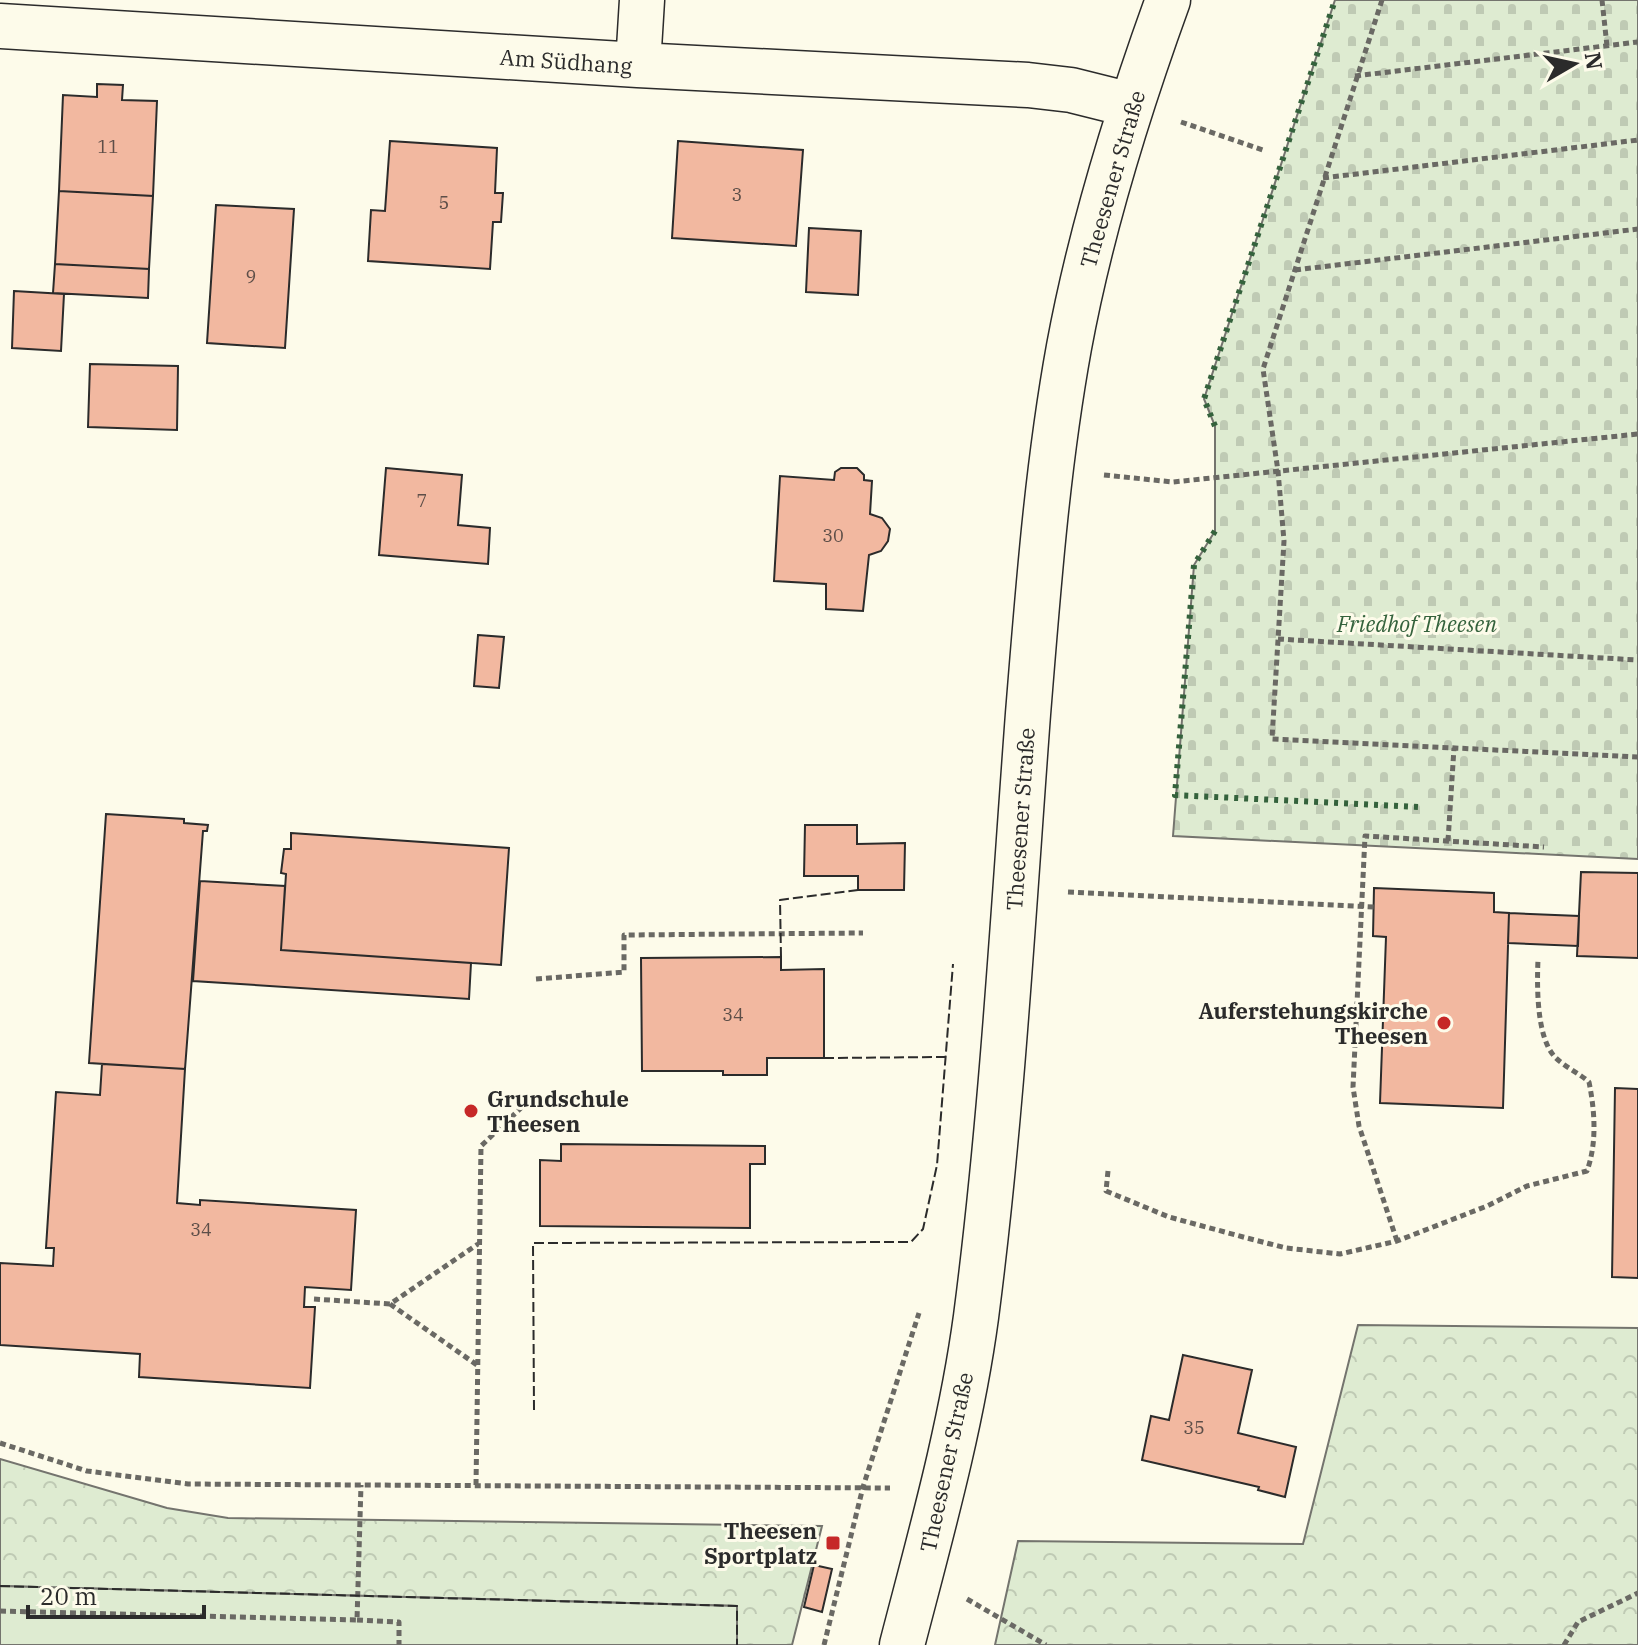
<svg xmlns="http://www.w3.org/2000/svg" width="1638" height="1645" viewBox="0 0 1638 1645" font-family="'IBM Plex Serif',serif">
<style>
.forest{fill:url(#forest-crowns);stroke:#74746e;stroke-width:2}
.cemetery{fill:url(#cemetery-stones);stroke:#74746e;stroke-width:2}
.park{fill:#deebd1;stroke:#74746e;stroke-width:2}
.building{fill:#f2b8a0;stroke:#2b2b2b;stroke-width:2}
.lines{fill:none;stroke-linecap:round;stroke-linejoin:round}
.minor-casing{stroke:#2b2b2b;stroke-width:47}
.path{stroke:#6a6964;stroke-width:5;stroke-dasharray:6 4;stroke-linecap:butt}
.minor{stroke:#fdfbea;stroke-width:44}
.hedge{stroke:#34623c;stroke-width:6;stroke-dasharray:4 6;stroke-linecap:butt}
.fence{stroke:#2b2b2b;stroke-width:2;stroke-dasharray:10 4;stroke-linecap:butt}
.poi-dot{fill:#c62828;stroke:#fdfbea;stroke-width:3}
.labels{text-anchor:middle;dominant-baseline:central;stroke-width:6;stroke-linejoin:round;paint-order:stroke}
.number-label{font-size:18px;fill:#5d4e48}
.street-label{font-size:22px;fill:#2b2b2b;stroke:#fdfbea}
.park-label{font-size:22px;font-style:italic;fill:#34623c;stroke:#fdfbea}
.poi-label{font-size:22px;font-weight:bold;fill:#2b2b2b;stroke:#fdfbea;text-anchor:end}
</style>
<defs>
<pattern id="forest-crowns" width="20" height="18" patternUnits="userSpaceOnUse" patternTransform="scale(2)"><rect width="20" height="18" fill="#deebd1"/><path d="M2 6a3 3 0 1 1 6 0M12 15a3 3 0 1 1 6 0" fill="none" stroke="#bfcab4"/></pattern>
<pattern id="cemetery-stones" width="16" height="16" patternUnits="userSpaceOnUse" patternTransform="scale(2)"><rect width="16" height="16" fill="#deebd1"/><path d="M2 7V4a2 2 0 0 1 4 0v3zM10 15v-3a2 2 0 0 1 4 0v3z" fill="#bfcab4"/></pattern>
</defs>
<rect width="100%" height="100%" fill="#fdfbea"/>
<path class="forest" d="M 1358,1325 L 1638,1328 L 1638,1645 L 995,1645 L 1018,1541 L 1303,1544 Z
M 0,1459 L 167,1508 L 228,1518 L 822,1526 L 792,1645 L 737,1645 L 737,1606 L 0,1586 Z"/>
<path class="cemetery" d="M 1335,0 L 1638,0 L 1638,859 L 1173,836 L 1194,565 L 1215,531 L 1215,426 L 1204,399 Z"/>
<path class="park" d="M 0,1586 L 737,1606 L 737,1645 L 0,1645 Z"/>
<path class="building" d="M 97,84 L 123,85 L 122,100 L 157,101 L 153,196 L 59,191 L 63,95 L 97,97 Z
M 390,141 L 497,148 L 495,193 L 503,193 L 501,222 L 493,222 L 490,269 L 368,261 L 371,210 L 385,211 Z
M 678,141 L 803,150 L 796,246 L 672,238 Z
M 59,191 L 153,196 L 149,269 L 55,264 Z
M 216,205 L 294,209 L 285,348 L 207,343 Z
M 809,228 L 861,231 L 858,295 L 806,292 Z
M 55,264 L 149,269 L 148,298 L 53,293 Z
M 14,291 L 64,294 L 61,351 L 12,348 Z
M 90,364 L 178,366 L 177,430 L 88,427 Z
M 386,468 L 462,475 L 458,525 L 490,528 L 488,564 L 379,555 Z
M 841,468 L 857,468 L 864,475 L 864,480 L 872,481 L 870,514 L 882,518 L 890,529 L 888,541 L 881,551 L 869,555 L 863,611 L 826,609 L 826,584 L 774,581 L 780,476 L 834,480 L 835,472 Z
M 478,635 L 504,637 L 499,688 L 474,686 Z
M 106,814 L 184,819 L 184,823 L 208,825 L 207,831 L 203,831 L 185,1069 L 89,1063 Z
M 805,825 L 857,825 L 857,844 L 905,843 L 904,890 L 858,890 L 858,876 L 804,876 Z
M 291,833 L 509,848 L 501,965 L 281,950 L 286,874 L 281,873 L 284,849 L 291,849 Z
M 1581,872 L 1638,873 L 1638,958 L 1577,956 Z
M 200,881 L 285,886 L 281,950 L 471,963 L 469,999 L 193,981 Z
M 1374,888 L 1494,893 L 1494,912 L 1509,913 L 1503,1108 L 1380,1103 L 1386,937 L 1373,936 Z
M 1509,913 L 1579,916 L 1578,946 L 1508,943 Z
M 781,957 L 781,970 L 824,969 L 824,1058 L 767,1058 L 767,1075 L 723,1075 L 723,1071 L 642,1071 L 641,958 Z
M 102,1064 L 185,1069 L 177,1203 L 200,1205 L 200,1200 L 356,1210 L 351,1290 L 305,1287 L 304,1307 L 315,1307 L 310,1388 L 139,1377 L 140,1354 L 0,1345 L 0,1263 L 53,1266 L 54,1248 L 46,1248 L 56,1092 L 100,1095 Z
M 1615,1088 L 1638,1089 L 1638,1278 L 1612,1277 Z
M 561,1144 L 765,1146 L 765,1164 L 750,1164 L 750,1228 L 540,1226 L 540,1160 L 561,1161 Z
M 1183,1355 L 1252,1370 L 1238,1433 L 1296,1447 L 1285,1497 L 1258,1490 L 1259,1487 L 1142,1460 L 1151,1416 L 1169,1420 Z
M 814,1565 L 832,1569 L 822,1612 L 804,1607 Z"/>
<g class="lines">
<g class="minor-casing">
<path id="minor" d="M 0,26 L 638,65 L 1028,85 L 1071,90 L 1131,105
M 638,65 L 642,0
M 902,1645 C 930,1537 961,1428 976,1317 C 1002,1117 1013,915 1028,714 C 1038,591 1047,468 1069,347 C 1091,228 1127,113 1168,0"/>
</g>
<path class="path" d="M 1382,0 L 1263,369 L 1278,471 L 1284,541 L 1272,739 L 1638,757
M 1602,0 L 1607,46
M 1355,76 L 1638,42
M 1181,122 L 1263,150
M 1323,178 L 1638,140
M 1295,270 L 1638,229
M 1104,475 L 1173,482 L 1638,434
M 1278,639 L 1638,660
M 1448,841 L 1454,748
M 1068,892 L 1374,907
M 536,979 L 624,972 L 624,935 L 863,933
M 1108,1171 L 1106,1191 L 1169,1217 L 1247,1238 L 1286,1248 L 1340,1254 L 1397,1241 L 1487,1206 L 1527,1186 L 1587,1171 C 1597,1143 1595,1112 1589,1082 C 1579,1073 1563,1066 1554,1056 C 1536,1035 1537,984 1538,959
M 1397,1241 L 1359,1126 L 1353,1087 L 1365,836 L 1544,847
M 314,1299 L 390,1304 L 478,1244
M 390,1304 L 477,1365
M 0,1443 L 87,1471 L 188,1484 L 890,1488
M 476,1485 L 481,1146 L 523,1106
M 967,1599 L 1046,1645
M 0,1611 L 357,1620 L 361,1485
M 357,1620 L 399,1622 L 399,1645
M 824,1645 L 863,1487 L 919,1313
M 1564,1645 L 1578,1622 L 1638,1593"/>
<use href="#minor" class="minor"/>
<path class="hedge" d="M 1215,426 L 1204,399 L 1335,0
M 1215,531 L 1194,565 L 1175,795 L 1419,807"/>
<path class="fence" d="M 781,957 L 780,900 L 858,890
M 824,1058 L 947,1057
M 534,1410 L 533,1243 L 911,1242 L 923,1229 L 937,1165 L 953,964
M 0,1586 L 737,1606 L 737,1645"/>
</g>
<g class="poi-dot">
<circle cx="1444" cy="1023" r="8"/>
<circle cx="471" cy="1111" r="8"/>
<rect x="825" y="1535" width="16" height="16" rx="4"/>
</g>
<g class="labels">
<g class="number-label">
<text x="108" y="146">11</text>
<text x="737" y="194">3</text>
<text x="444" y="202">5</text>
<text x="251" y="276">9</text>
<text x="422" y="500">7</text>
<text x="833" y="535">30</text>
<text x="733" y="1014">34</text>
<text x="201" y="1229">34</text>
<text x="1194" y="1427">35</text>
</g>
<g class="street-label">
<text transform="translate(566 61) rotate(4)">Am Südhang</text>
<text transform="translate(1112 179) rotate(-74)">Theesener Straße</text>
<text transform="translate(1020 819) rotate(-86)">Theesener Straße</text>
<text transform="translate(946 1462) rotate(-78)">Theesener Straße</text>
</g>
<g class="park-label">
<text x="1417" y="623">Friedhof Theesen</text>
</g>
<g class="poi-label">
<text x="1428" y="1010">Auferstehungskirche<tspan x="1428" dy="25">Theesen</tspan></text>
<text x="487" y="1098" text-anchor="start">Grundschule<tspan x="487" dy="25">Theesen</tspan></text>
<text x="817" y="1530">Theesen<tspan x="817" dy="25">Sportplatz</tspan></text>
</g>
</g>
<g transform="translate(1574 64) rotate(81)" stroke="#fdfbea" stroke-width="6" paint-order="stroke">
<path d="M0-6L14 30L0 20L-14 30Z" fill="#2b2b2b"/>
<text y="-12" font-size="22" font-weight="bold" text-anchor="middle" fill="#2b2b2b">N</text>
</g>
<path d="M28 1605v12h176v-12" fill="none" stroke="#2b2b2b" stroke-width="4"/>
<text x="40" y="1605" font-size="24" fill="#2b2b2b" stroke="#fdfbea" stroke-width="6" paint-order="stroke">20 m</text>
</svg>
